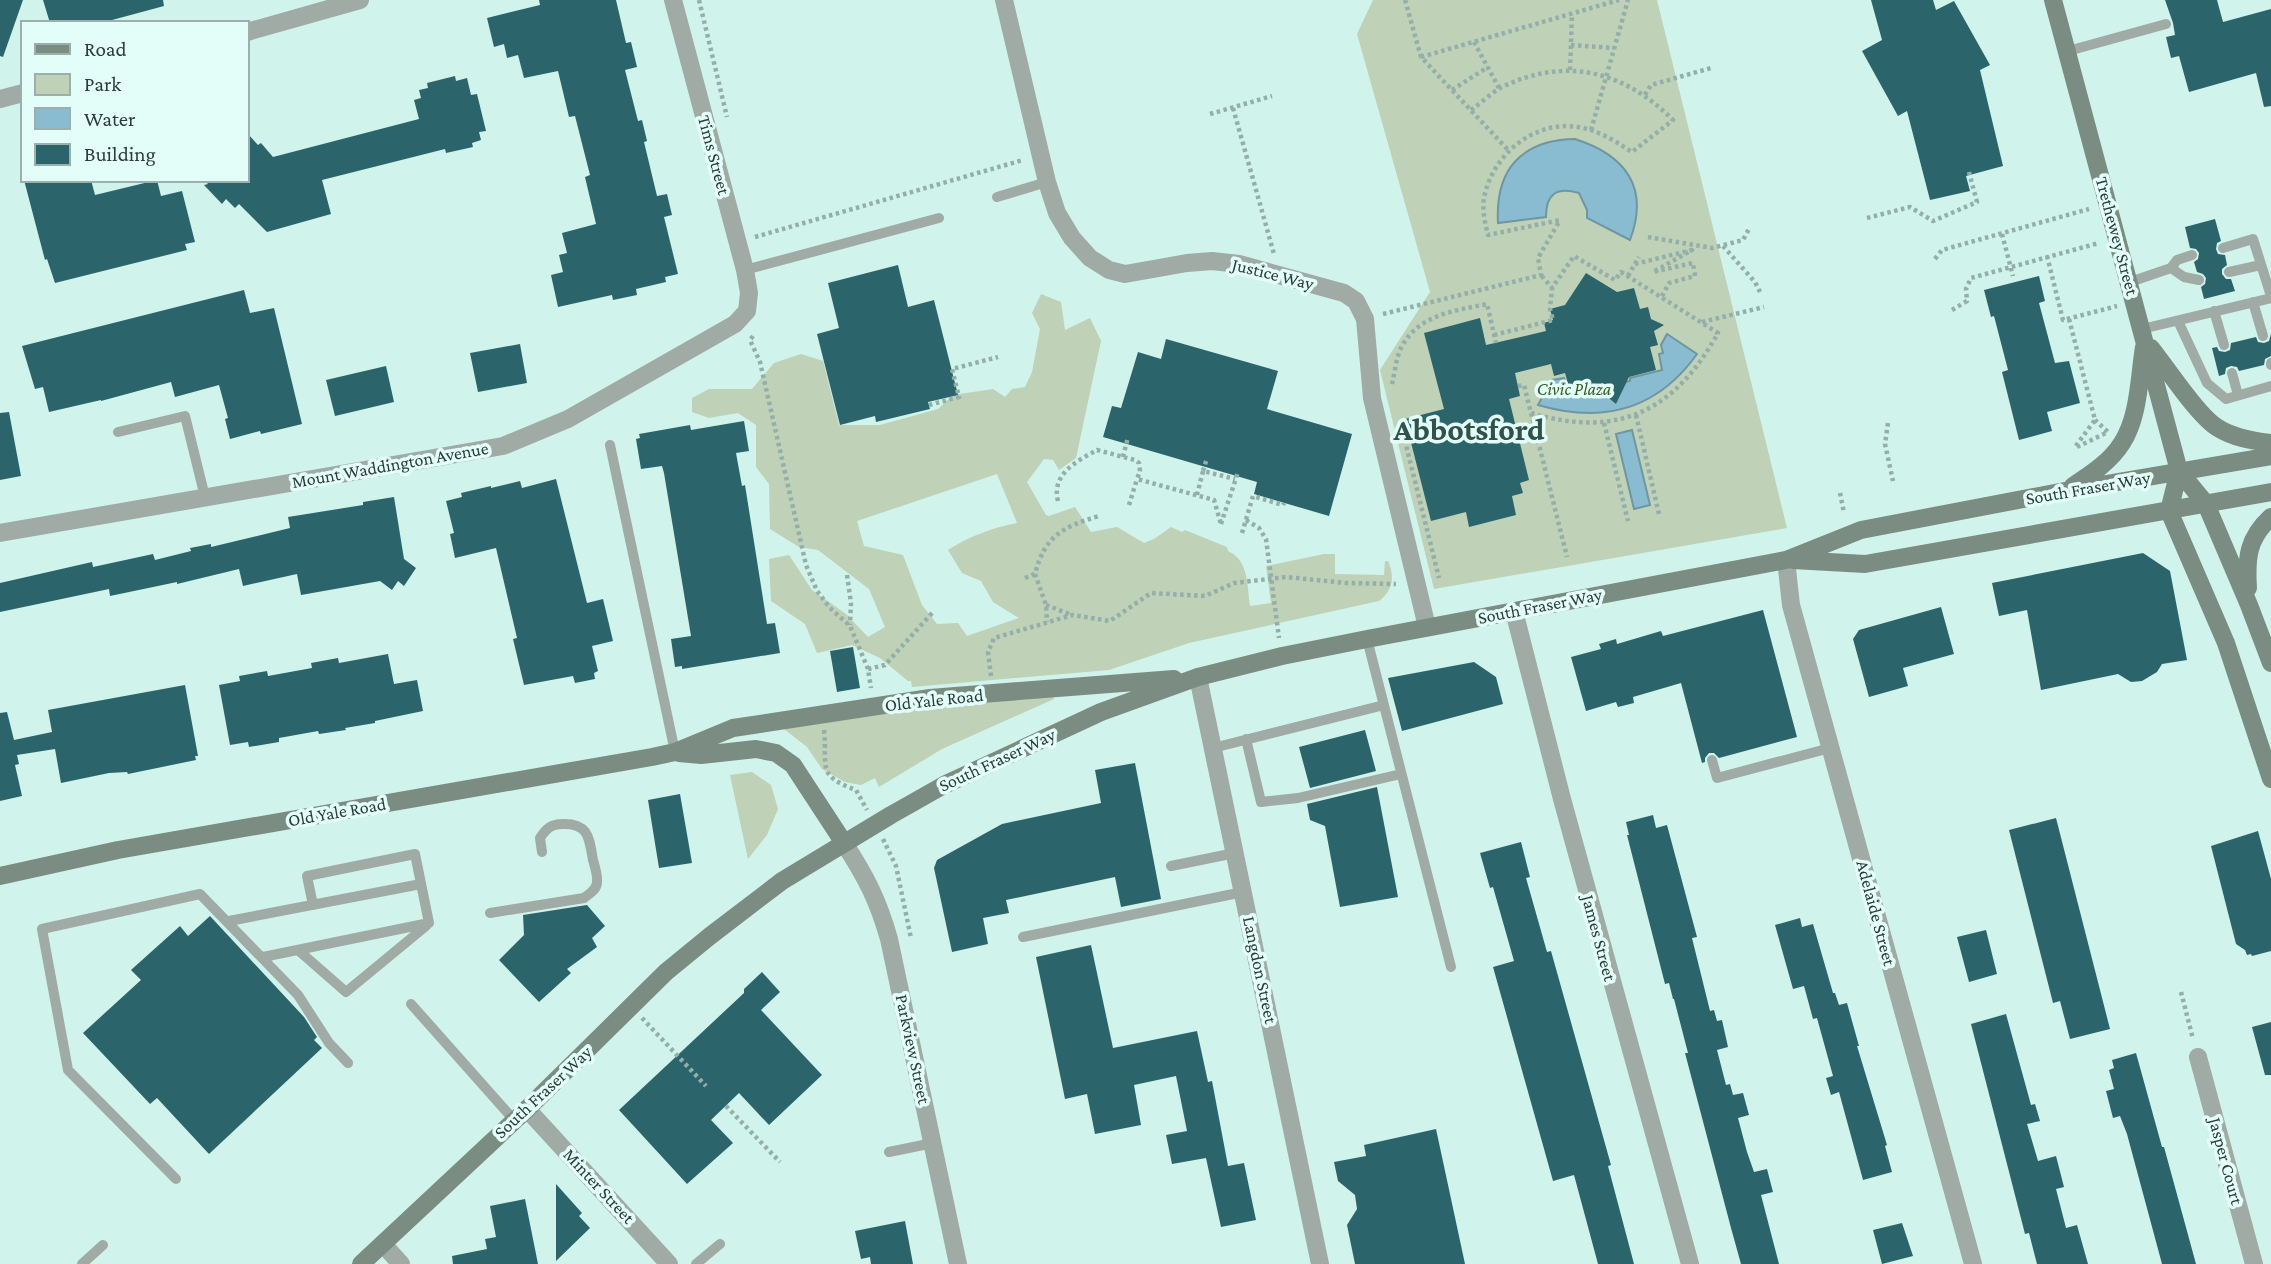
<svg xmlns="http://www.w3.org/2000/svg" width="2271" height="1264" viewBox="0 0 2271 1264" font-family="'Crimson Pro',serif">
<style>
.green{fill:#bfd1b7;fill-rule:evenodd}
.water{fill:#89bcd1;stroke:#6e96a3;stroke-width:2}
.building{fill:#2b656b}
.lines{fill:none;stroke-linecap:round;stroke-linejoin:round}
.path{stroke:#94afa9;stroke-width:4.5;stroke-dasharray:3.5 3.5;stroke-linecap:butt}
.lane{stroke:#9faba4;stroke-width:10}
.street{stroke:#9faba4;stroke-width:18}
.secondary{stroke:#7b8d82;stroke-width:18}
.labels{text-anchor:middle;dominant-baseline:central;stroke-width:7;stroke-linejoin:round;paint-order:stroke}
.street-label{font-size:18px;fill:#2e3c39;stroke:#e3fef8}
.park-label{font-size:18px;font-style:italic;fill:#385b26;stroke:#e3fef8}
.town-label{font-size:32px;font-weight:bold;fill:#32514b;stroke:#e3fef8}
</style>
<rect width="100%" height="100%" fill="#d0f3eb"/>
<path class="green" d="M 1373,0 L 1657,0 L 1787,528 L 1434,589 L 1380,370 L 1430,292 L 1357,34 Z
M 1041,294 L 1061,302 L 1065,330 L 1090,318 L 1101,341 L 1076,458 L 1059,470 L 1053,460 L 1044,459 L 1027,482 L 1046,515 L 1049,516 L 1075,507 L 1091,532 L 1117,527 L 1144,543 L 1154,539 L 1171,527 L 1182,532 L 1185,530 L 1227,547 L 1228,551 C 1249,560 1247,586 1250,606 L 1271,603 L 1266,566 L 1324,554 L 1335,554 L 1335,574 L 1384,575 L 1385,561 L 1388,561 C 1395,577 1393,590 1379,601 L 1189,643 L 1109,670 L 912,687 L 911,681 L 908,681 L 880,658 L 852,645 L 817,653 L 805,624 L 771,601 L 769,559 L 789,555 L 812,590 L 846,614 L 868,637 L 885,627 L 869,589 L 818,550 L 799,547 L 770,529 L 769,484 L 756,467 L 756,425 L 738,413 L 709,418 L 692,412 L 692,398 L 709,389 L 752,389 L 774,363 L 801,354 L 823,361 L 839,425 L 880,425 L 938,409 L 953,395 L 993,389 L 1005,397 L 1012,389 L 1025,387 L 1032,372 L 1040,329 L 1032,313 ZM 997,474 L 1017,523 C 992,528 970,536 948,550 L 962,573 L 981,581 L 993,602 L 1019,618 L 967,636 L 958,623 L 937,624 L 922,605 L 903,555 L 864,546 L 857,521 Z
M 1053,696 L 1054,699 L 942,749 L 879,787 L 875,778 L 861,785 L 845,782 L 822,769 L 807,747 L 784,729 L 930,705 Z
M 752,772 L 771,785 L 778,809 L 767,835 L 748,859 L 730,775 Z"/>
<path class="water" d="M 1575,139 C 1625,155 1650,187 1630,240 L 1587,218 L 1587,210 L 1579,193 C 1557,187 1546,193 1546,217 L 1498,223 C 1495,170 1521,140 1575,139 Z
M 1667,334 L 1697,354 C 1657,410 1603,424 1538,405 L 1552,380 L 1564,378 L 1568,394 L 1630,381 L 1630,378 L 1662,370 L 1659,354 L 1663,353 L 1661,345 Z
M 1632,430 L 1650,505 L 1634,509 L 1616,434 Z"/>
<path class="building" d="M 0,0 L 23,0 L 3,57 L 0,56 Z
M 43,0 L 163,0 L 164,6 L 101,23 L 50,23 Z
M 539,0 L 616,0 L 626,43 L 631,42 L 637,67 L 625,70 L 638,121 L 642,120 L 647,141 L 644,142 L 657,196 L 667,194 L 672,215 L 664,217 L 678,274 L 665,277 L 666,282 L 636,289 L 637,295 L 613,300 L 612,295 L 558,307 L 551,275 L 563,272 L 559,255 L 567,253 L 562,233 L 596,224 L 585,177 L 590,175 L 575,116 L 569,117 L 558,71 L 524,78 L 518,55 L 507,58 L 504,44 L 494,47 L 487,18 L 540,5 Z
M 1871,0 L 1933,0 L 1936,10 L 1954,1 L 1990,65 L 1980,70 L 2003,166 L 1966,176 L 1970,191 L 1930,200 L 1907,111 L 1898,116 L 1862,51 L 1882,40 Z
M 2165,0 L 2217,0 L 2223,22 L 2271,9 L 2271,106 L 2264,107 L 2256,73 L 2189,92 L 2179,56 L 2171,58 L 2166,37 L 2175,35 L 2173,23 Z
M 455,76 L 456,81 L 467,78 L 471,95 L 477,94 L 486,131 L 479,132 L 481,140 L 472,143 L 473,147 L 446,153 L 445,149 L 322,180 L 331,214 L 267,232 L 239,204 L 235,208 L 226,199 L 222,204 L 204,185 L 208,184 L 204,180 L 247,180 L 247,133 L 258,145 L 261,143 L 273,157 L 419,119 L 414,100 L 421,98 L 419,90 L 428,88 L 427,83 Z
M 24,180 L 91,180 L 95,195 L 157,180 L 161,196 L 182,191 L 195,242 L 185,244 L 187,250 L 55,283 L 47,259 L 45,260 Z
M 2215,219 L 2221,241 L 2217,243 L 2216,249 L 2218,254 L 2225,255 L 2227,265 L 2222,269 L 2222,274 L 2226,279 L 2231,279 L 2235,291 L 2204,299 L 2201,287 L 2205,284 L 2206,278 L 2203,274 L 2197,272 L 2194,262 L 2198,259 L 2199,253 L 2196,249 L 2190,248 L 2185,227 Z
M 898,265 L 908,307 L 934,300 L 958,395 L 928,402 L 930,409 L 876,422 L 875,416 L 840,425 L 817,334 L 839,328 L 828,283 Z
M 1586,273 L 1617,292 L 1634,288 L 1640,309 L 1648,307 L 1651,319 L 1664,325 L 1654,331 L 1658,345 L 1650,347 L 1656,370 L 1629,377 L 1616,404 L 1594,386 L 1570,391 L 1565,373 L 1554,376 L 1551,364 L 1515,373 L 1520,396 L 1509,399 L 1529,480 L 1520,483 L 1523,493 L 1512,496 L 1516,515 L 1469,527 L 1466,512 L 1431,521 L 1405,419 L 1444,409 L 1424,333 L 1480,318 L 1486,345 L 1546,331 L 1544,323 L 1553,320 L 1550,309 L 1565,305 Z
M 2039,276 L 2045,301 L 2039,303 L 2055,363 L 2069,361 L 2080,403 L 2047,412 L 2052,431 L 2019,440 L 2002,372 L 2008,370 L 1994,316 L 1991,317 L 1984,290 Z
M 244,290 L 250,313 L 274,308 L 302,424 L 261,434 L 260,431 L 230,439 L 225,419 L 228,418 L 219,385 L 175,397 L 171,382 L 101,401 L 101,400 L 49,412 L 43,387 L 35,389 L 22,346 Z
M 2271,334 L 2271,356 L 2265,359 L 2264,365 L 2239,371 L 2237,367 L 2231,366 L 2226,368 L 2225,374 L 2219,376 L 2212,348 L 2217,347 L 2219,351 L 2225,352 L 2230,350 L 2231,343 L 2256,337 L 2258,342 L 2264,343 L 2269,341 Z
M 1166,339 L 1278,371 L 1267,409 L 1352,434 L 1329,516 L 1254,494 L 1257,482 L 1103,437 L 1112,406 L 1121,408 L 1138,352 L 1161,359 Z
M 520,344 L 527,383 L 478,392 L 470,353 Z
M 386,366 L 394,402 L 335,416 L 326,380 Z
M 9,412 L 21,476 L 0,480 L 0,413 Z
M 744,421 L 749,451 L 736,453 L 742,486 L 745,485 L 767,624 L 775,623 L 780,653 L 682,669 L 682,666 L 675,667 L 671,639 L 691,636 L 664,473 L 662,466 L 641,469 L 636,439 L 640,438 L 639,434 L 690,425 L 691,430 Z
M 556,479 L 587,603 L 603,599 L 613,641 L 592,646 L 598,671 L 594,673 L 595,679 L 575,683 L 573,676 L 524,685 L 513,639 L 517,638 L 496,548 L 455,558 L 450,534 L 454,533 L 446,501 L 462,497 L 461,493 L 491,486 L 491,488 L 520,481 L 522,488 Z
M 394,497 L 404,559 L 416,568 L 404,586 L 398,581 L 392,590 L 380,581 L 301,595 L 297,574 L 243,586 L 239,569 L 177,584 L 177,582 L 110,596 L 109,589 L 0,612 L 0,583 L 92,562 L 93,567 L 153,554 L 155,560 L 191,551 L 190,548 L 211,544 L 211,547 L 290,528 L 288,517 L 363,505 L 363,502 Z
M 2143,553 L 2170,571 L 2187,660 L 2162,664 L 2157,672 L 2142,681 L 2131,682 L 2118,674 L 2041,690 L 2027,610 L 1999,616 L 1992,583 Z
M 1941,607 L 1954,654 L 1903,668 L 1908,686 L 1869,697 L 1853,639 L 1859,630 Z
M 1763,610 L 1797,737 L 1719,758 L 1714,753 L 1709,753 L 1705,758 L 1705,762 L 1702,763 L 1681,683 L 1633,697 L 1634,703 L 1618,707 L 1616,702 L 1586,711 L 1571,657 L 1601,649 L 1599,644 L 1616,639 L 1617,644 L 1661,631 L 1663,636 Z
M 853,647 L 860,688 L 837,692 L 830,651 Z
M 388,654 L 394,684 L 417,680 L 423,711 L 375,721 L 375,723 L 345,728 L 346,730 L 319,734 L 318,731 L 279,738 L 279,742 L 249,747 L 248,742 L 230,745 L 219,685 L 240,681 L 239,676 L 267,671 L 268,676 L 312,668 L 311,663 L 338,658 L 339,663 Z
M 1474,662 L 1496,677 L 1503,704 L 1402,731 L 1388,678 Z
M 185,685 L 198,756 L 195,756 L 196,760 L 128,774 L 127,772 L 109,773 L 61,783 L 55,749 L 17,755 L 19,764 L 15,765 L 22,796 L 0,801 L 0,713 L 7,712 L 14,740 L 52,732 L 48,710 Z
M 1365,730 L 1376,771 L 1310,788 L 1299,747 Z
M 1135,763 L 1161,899 L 1121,907 L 1115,877 L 1006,900 L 1009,913 L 983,918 L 988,944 L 952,952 L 934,868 L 937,860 L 1002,824 L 1101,803 L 1095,770 Z
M 1377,787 L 1398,897 L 1340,907 L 1325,826 L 1310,820 L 1307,804 Z
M 680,794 L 692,863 L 659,868 L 648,800 Z
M 1653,815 L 1656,828 L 1667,825 L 1697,937 L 1692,938 L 1710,1011 L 1714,1010 L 1717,1021 L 1722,1020 L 1728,1047 L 1717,1050 L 1726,1085 L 1730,1084 L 1733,1095 L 1743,1093 L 1749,1115 L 1738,1118 L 1747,1152 L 1754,1172 L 1767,1169 L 1773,1192 L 1761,1195 L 1779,1264 L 1741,1264 L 1731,1228 L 1685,1053 L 1688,1053 L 1674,999 L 1673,999 L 1669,983 L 1665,984 L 1627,835 L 1629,835 L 1626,822 Z
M 2056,818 L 2110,1029 L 2070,1039 L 2060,1001 L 2053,1003 L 2009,830 Z
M 2258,831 L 2271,879 L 2271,951 L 2252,956 L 2251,954 L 2247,955 L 2245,950 L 2236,944 L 2211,846 Z
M 1521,842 L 1530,877 L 1526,878 L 1547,952 L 1551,951 L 1611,1165 L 1608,1166 L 1634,1264 L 1598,1264 L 1574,1175 L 1553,1181 L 1493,967 L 1514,961 L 1493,887 L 1490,888 L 1480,853 Z
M 587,905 L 605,926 L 592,938 L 597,947 L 567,969 L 571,973 L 539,1002 L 499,960 L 524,935 L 523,915 Z
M 210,916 L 304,1017 L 317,1037 L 314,1040 L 322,1048 L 209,1154 L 157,1098 L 150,1104 L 83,1033 L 141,980 L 131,970 L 180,926 L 188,936 Z
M 1800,918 L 1802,927 L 1813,924 L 1833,993 L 1835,993 L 1839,1005 L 1847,1003 L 1859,1046 L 1857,1046 L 1887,1145 L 1885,1146 L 1892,1172 L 1863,1180 L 1839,1092 L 1831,1095 L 1826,1078 L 1833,1076 L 1817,1018 L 1813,1019 L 1804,986 L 1793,989 L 1775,925 Z
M 1986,930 L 1997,974 L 1969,982 L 1957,937 Z
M 1091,945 L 1113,1048 L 1197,1031 L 1208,1082 L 1212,1081 L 1228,1166 L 1244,1163 L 1256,1220 L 1221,1227 L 1206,1158 L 1172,1164 L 1166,1135 L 1187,1131 L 1176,1076 L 1134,1085 L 1141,1125 L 1095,1134 L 1087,1094 L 1065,1099 L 1036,957 Z
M 762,972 L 780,992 L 761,1010 L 822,1075 L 769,1125 L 739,1093 L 711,1120 L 733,1143 L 687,1184 L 619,1110 L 744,993 L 744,989 Z
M 2006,1014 L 2031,1105 L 2035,1104 L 2040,1121 L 2027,1124 L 2038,1161 L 2056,1156 L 2064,1187 L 2056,1189 L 2066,1228 L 2077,1225 L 2088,1264 L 2037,1264 L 2029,1233 L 2025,1234 L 1971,1024 Z
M 2271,1022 L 2271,1075 L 2265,1075 L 2252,1027 Z
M 2136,1053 L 2162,1147 L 2164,1147 L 2196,1264 L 2162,1264 L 2127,1134 L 2120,1116 L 2113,1118 L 2106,1091 L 2114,1089 L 2109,1070 L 2114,1068 L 2112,1060 Z
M 1436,1129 L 1465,1264 L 1355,1264 L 1347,1225 L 1357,1209 L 1355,1195 L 1338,1181 L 1334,1162 L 1366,1156 L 1364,1145 Z
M 556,1184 L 582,1213 L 579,1216 L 590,1228 L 556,1261 Z
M 525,1199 L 538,1264 L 453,1264 L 452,1256 L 487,1249 L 485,1239 L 496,1237 L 490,1206 Z
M 905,1221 L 913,1264 L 871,1264 L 870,1257 L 861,1259 L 855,1231 Z
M 1902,1223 L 1913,1256 L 1882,1264 L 1873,1230 Z"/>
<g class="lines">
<path class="path" d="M 699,0 L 727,117
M 1405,0 L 1421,57 L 1509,151
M 1474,42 L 1499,88
M 1571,45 L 1614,48
M 1421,57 L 1619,0
M 1570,70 L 1572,14
M 1452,90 L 1488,67
M 1645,95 L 1651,85 L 1711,68
M 1233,108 L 1274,254
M 1471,110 C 1481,103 1491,93 1502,87 C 1566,56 1624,71 1673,120 L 1632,152 C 1615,141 1598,130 1578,127 C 1534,120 1492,155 1484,198 C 1482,210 1485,223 1488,235 L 1560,220
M 1210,114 L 1272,96
M 1591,130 L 1628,0
M 1867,218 L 1910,207 L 1933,221 L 1977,202 L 1969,172
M 2002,234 L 2013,276
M 755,237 L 1023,160
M 1648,237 L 1712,248 L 1743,240 L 1750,227
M 1723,246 L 1755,282 L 1760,292
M 2047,256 L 2063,320 L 2117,306
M 1935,259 L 1942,250 L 2089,209
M 1635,264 L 1692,250 L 1653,272 L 1693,263 L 1695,276 L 1669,283 L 1661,298
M 1628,276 L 1639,257
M 1952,310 L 1967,301 L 1966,289 L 1971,278 L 2099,243
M 1383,314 L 1541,275 L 1538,258 L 1560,220
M 2069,319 L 2095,420 L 2075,447
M 1702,322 L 1764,307
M 1494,335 L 1553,320 L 1550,309 L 1552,288
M 753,336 L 750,340 L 760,362 L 806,565 L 817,591 L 830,608 L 850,626 L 868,669 L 871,688
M 1392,384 C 1395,372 1396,357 1402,346 C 1420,314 1454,311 1487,304 L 1496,343
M 1518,386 L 1524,385 L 1567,557
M 929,405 L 959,397 L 952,369 L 998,357
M 1531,413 C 1618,439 1675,411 1718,333 L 1621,272 L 1615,280 L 1574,256 L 1552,288 L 1541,275
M 1636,415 L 1659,514
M 1604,423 L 1628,521
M 1888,423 L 1885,444 L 1893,481
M 1403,433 L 1439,578
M 2077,447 L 2108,432 L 2095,420
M 1123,457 L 1128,437
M 1203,471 L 1207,458
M 1840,493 L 1844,513
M 1197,495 L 1203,471 L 1235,479
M 1058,501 C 1051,474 1077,461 1097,450 L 1135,460 L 1139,463 L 1140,471 L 1137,479 L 1214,500 L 1221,524
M 1129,505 L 1137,479
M 1246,520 L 1259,528 L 1266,539 L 1279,638
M 1221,524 L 1238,472
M 1242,533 L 1253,496 L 1283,505 L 1284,503
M 1035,574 L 1046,605 L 1047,622
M 847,575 L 851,603 L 850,625
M 1025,578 L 1035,574 C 1045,536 1062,527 1099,516
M 1046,605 L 1072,615
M 868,669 L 885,665 L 933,612
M 991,676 L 988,652 L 994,638 L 1073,615 L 1110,621 L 1151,593 L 1205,596 L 1234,583 L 1286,577 L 1346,583 L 1396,584
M 824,730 C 828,767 815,775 856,790 L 867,810
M 883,839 L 896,866 L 911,938
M 2181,992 L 2193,1039
M 642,1018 L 706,1086
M 726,1106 L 780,1162"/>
<path class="lane" d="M 2068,51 L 2166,24
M 997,197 L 1047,182
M 2223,248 L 2253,239 L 2271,296
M 2171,268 L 2184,277 L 2199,280
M 745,270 L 939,218
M 2229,272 L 2261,265
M 2130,282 L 2171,268 L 2177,260 L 2192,255
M 2253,302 L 2263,336
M 2214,311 L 2224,345
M 2178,321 L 2207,383 L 2226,399 L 2271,386
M 2142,329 L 2271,298
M 2271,363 L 2271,365
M 2232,373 L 2238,395
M 118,432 L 185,416 L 205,497
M 610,445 L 675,752
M 1367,639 L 1451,967
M 1246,739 L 1261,802 L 1298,798 L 1401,774
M 1213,748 L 1384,705
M 1712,760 L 1717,778 L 1830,748
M 1171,866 L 1235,853
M 490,913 L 584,898 C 589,894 597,890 597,882 C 598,876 595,867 593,860 C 589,838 589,823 562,824 C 551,824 546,829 540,838 L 542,852
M 229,921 L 421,884
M 1023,937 L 1243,892
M 298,950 L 346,992 L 426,926
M 263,957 L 429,923 L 415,854 L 307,876 L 313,905
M 411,1004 L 514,1120
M 889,1152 L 933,1143
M 176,1179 L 68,1070 L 42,929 L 200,894 L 298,995 L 329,1043 L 348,1063
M 82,1264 L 103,1245
M 696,1264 L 720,1244"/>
<path class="street" d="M 1004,0 L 1047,182 L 1057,213 L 1072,238 L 1090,258 L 1109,270 L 1125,274 L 1187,263 L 1212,261 L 1239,264 L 1344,293 L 1356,301 L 1365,319 L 1372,398 L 1427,627
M 247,32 L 360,0
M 0,99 L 23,93
M 0,533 L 503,446 L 568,419 L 735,324 L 747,311 L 749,293 L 745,270 L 673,0
M 1786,560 L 1791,605 L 1973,1264
M 1514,611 L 1562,799 L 1690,1264
M 1198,677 L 1320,1264
M 844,843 C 866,877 878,900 889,939 L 958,1264
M 2198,1057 L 2254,1264
M 527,1109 L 669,1264
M 383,1244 L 401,1264"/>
<path class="secondary" d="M 2053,0 L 2179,471 L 2206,504 L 2249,605 L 2271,663
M 2151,348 C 2167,368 2198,416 2218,428 C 2234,438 2253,441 2271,443
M 2179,471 L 2169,511 L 2226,643 L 2271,779
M 2073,486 C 2091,474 2110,462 2122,443 C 2139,417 2139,378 2144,347
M 1793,560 L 1865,564 L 2271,492
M 2248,588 C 2246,557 2248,538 2271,517
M 679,753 L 701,755 L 756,749 L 776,753 L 793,765 L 844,843
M 0,876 L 118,850 L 652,757 L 675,752 L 733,728 L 930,698 L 1174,679
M 361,1264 L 527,1109 L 666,972 L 710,936 L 782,881 L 891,815 L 944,785 L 1101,712 L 1198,677 L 1282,656 L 1367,639 L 1786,560 L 1861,530 L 2065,491 L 2271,456"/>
</g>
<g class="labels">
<g class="street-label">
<text transform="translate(714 155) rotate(75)">Tims Street</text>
<text transform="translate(2117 236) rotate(75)">Trethewey Street</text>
<text transform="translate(1273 274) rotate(14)">Justice Way</text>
<text transform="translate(390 465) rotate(-10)">Mount Waddington Avenue</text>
<text transform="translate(2088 488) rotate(-10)">South Fraser Way</text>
<text transform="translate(1540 606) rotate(-11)">South Fraser Way</text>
<text transform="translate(934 700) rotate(-6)">Old Yale Road</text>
<text transform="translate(997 760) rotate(-25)">South Fraser Way</text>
<text transform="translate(337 812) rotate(-10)">Old Yale Road</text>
<text transform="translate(1876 913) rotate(75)">Adelaide Street</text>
<text transform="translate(1599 938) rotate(75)">James Street</text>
<text transform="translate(1260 970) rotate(78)">Langdon Street</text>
<text transform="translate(913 1049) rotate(78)">Parkview Street</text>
<text transform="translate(543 1092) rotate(-43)">South Fraser Way</text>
<text transform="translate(2226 1161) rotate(75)">Jasper Court</text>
<text transform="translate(599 1186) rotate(47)">Minter Street</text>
</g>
<g class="park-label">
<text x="1574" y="389">Civic Plaza</text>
</g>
<g class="town-label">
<text x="1469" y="429">Abbotsford</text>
</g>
</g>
<rect x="21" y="21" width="228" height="161" fill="#e3fef8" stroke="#9bb0ac" stroke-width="2"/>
<rect x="35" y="44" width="35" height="10" fill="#7b8d82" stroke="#9bb0ac" stroke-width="2"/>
<text x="84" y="56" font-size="21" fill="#2e3c39">Road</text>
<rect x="35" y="74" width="35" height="21" fill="#bfd1b7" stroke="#9bb0ac" stroke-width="2"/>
<text x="84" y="91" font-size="21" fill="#2e3c39">Park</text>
<rect x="35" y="108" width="35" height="21" fill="#89bcd1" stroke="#9bb0ac" stroke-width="2"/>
<text x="84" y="126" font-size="21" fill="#2e3c39">Water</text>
<rect x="35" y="144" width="35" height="21" fill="#2b656b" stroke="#9bb0ac" stroke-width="2"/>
<text x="84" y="161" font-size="21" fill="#2e3c39">Building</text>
</svg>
